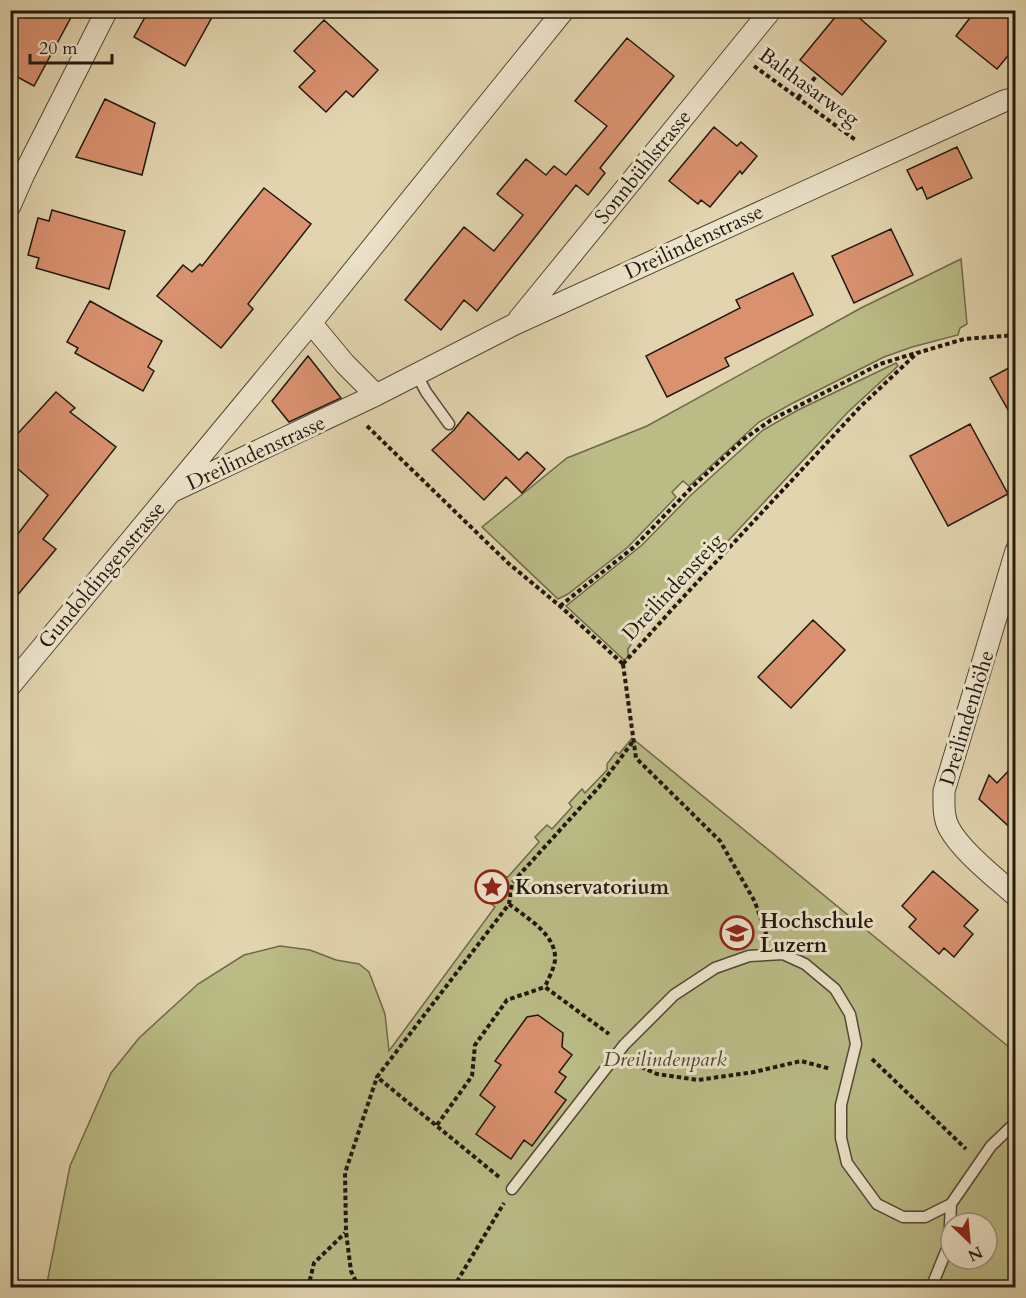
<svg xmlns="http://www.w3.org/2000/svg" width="1026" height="1298" viewBox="0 0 1026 1298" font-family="Cardo,serif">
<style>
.green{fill:#babb85;stroke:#6d6a4a;stroke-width:1.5;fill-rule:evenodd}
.building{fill:#d9916f;stroke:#20180f;stroke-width:1.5}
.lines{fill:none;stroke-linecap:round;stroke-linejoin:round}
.service-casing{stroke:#504737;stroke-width:13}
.minor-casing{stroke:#504737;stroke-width:23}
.path{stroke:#20180f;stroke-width:4;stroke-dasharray:4.5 3;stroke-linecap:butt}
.service{stroke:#ece3ca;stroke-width:10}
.minor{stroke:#ece3ca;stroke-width:21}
.labels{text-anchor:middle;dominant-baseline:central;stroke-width:6;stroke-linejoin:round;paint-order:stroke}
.street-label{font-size:21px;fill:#20180f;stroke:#ece3ca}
.poi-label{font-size:21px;font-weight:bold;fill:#20180f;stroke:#ece3ca;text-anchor:start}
.park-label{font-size:21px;font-style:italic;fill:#4e4932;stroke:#ece3ca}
</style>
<rect width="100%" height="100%" fill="#e1d4ae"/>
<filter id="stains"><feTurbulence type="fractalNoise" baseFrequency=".00333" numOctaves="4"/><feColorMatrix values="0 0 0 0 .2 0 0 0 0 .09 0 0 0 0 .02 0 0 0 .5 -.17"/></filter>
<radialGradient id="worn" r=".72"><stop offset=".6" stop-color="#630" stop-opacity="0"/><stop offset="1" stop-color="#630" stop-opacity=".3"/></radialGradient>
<path class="green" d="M 961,259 L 967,324 L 960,328 L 958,335 L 912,347 L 884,357 L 791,404 L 759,422 L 689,486 L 683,481 L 672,492 L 676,497 L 628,547 L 568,594 L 558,599 L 482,527 L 567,458 L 647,426 L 861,308 Z
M 896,363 L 898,366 L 848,412 L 727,542 L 713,556 C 702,554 697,560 698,571 L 634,640 L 628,649 L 628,657 L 624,660 L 566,606 L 642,545 L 691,495 L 763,430 L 798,410 Z
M 632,738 L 1015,1052 L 1015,1287 L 46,1288 L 70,1166 L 111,1073 L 139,1038 L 198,984 L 244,955 L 280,946 L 310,950 L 336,960 L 359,964 L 369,972 L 385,1014 L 389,1051 L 495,907 C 477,893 484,871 508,877 L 539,842 L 535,837 L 547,825 L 552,829 L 572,807 L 569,803 L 582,789 L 585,793 L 607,770 L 607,764 L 616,752 L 619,754 ZM 951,1223 L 987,1223 L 987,1259 L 951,1259 Z"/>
<path class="building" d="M 10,10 L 75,10 L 34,86 L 10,73 Z
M 149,10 L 216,10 L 185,66 L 134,37 Z
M 841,10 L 850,10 L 886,41 L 842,95 L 800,60 Z
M 976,10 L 1016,10 L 1016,46 L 997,69 L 956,36 Z
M 324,20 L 378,70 L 353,97 L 346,91 L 326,112 L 299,87 L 315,71 L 294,51 Z
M 627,38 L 674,76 L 600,168 L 605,173 L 588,195 L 576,185 L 477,311 L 464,300 L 441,330 L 405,300 L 464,227 L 494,251 L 523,215 L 497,194 L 526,159 L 546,175 L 554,166 L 566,175 L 607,126 L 575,101 Z
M 105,99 L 155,123 L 142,175 L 76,157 Z
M 714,127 L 737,146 L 741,142 L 757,156 L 742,174 L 740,171 L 710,207 L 701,200 L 698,204 L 669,181 Z
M 957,147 L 972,178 L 927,199 L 922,187 L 917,190 L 907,170 Z
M 264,188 L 311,224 L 248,304 L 253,309 L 221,348 L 157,296 L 183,265 L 192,272 L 200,264 L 202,266 Z
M 52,210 L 125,231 L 109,289 L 36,268 L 39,258 L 28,255 L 38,218 L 49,221 Z
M 891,229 L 913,275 L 854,303 L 832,256 Z
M 793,273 L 813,315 L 725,358 L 729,366 L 667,397 L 646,356 L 740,308 L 736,300 Z
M 90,301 L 162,341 L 148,367 L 154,371 L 143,391 L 75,353 L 78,348 L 67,342 Z
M 308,356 L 341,398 L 289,422 L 272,401 Z
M 1016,364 L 1016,424 L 990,378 Z
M 56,392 L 75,408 L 70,412 L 116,447 L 43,539 L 56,549 L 10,604 L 10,544 L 48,495 L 10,462 L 10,442 Z
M 468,412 L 519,460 L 527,452 L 545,469 L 522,493 L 506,477 L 484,500 L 432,450 L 454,430 Z
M 970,424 L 1008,494 L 948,526 L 910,456 Z
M 813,620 L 845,650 L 791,708 L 758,677 Z
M 1016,763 L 1016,833 L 979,799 L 989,775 L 997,783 Z
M 933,871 L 978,910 L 964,926 L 973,934 L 954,957 L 944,948 L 939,954 L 909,927 L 916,919 L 902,906 Z
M 538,1015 L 563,1033 L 562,1047 L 572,1055 L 559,1072 L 566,1077 L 555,1092 L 566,1100 L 532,1146 L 524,1140 L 511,1159 L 476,1134 L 495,1107 L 480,1095 L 501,1065 L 495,1061 L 527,1017 Z"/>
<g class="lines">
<g class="service-casing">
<path id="service" d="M 417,375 L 426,392 L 449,424
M 512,1189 L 624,1045 L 674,995 L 715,968 L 749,956 L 783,954 L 805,964 L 835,989 L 850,1014 L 856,1044 L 841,1105 L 841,1138 L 847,1163 L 877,1204 L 903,1217 L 925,1217 L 951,1204
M 951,1204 L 991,1146 L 1016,1122
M 931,1288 L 949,1244 L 951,1204"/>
</g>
<g class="minor-casing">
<path id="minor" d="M 10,206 L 24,174 L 107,10
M 519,319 L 771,10
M 311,323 L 345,364 L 376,395
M 171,492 L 376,395 L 515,324 L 1004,101 L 1016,98
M 1016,551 L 944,791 C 944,804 943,817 949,828 C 961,851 996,878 1016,896
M 10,686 L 311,323 L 564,10"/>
</g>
<path class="path" d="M 754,66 L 857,141
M 798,98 L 818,74
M 367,426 L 508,563 L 560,606 L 623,664
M 560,606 L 634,547 L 691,488 L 744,439 L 771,420 L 880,364 L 916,353
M 623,664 L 675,606 L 860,407 L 917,353 L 964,339 L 1016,335
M 623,664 L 636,758 L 720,841 L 755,902 L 767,937
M 509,904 C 527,918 557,935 555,960 C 554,969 548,979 545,987
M 872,1059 L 966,1149
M 634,1064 L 657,1074 L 698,1080 L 754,1072 L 801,1061 L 831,1069
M 437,1125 L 472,1076 L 475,1045 L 507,1000 L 545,987 L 609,1034
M 499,1177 L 377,1077 L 509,904 L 512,883 L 599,787 L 634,740
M 308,1288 L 314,1263 L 345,1233
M 359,1288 L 351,1271 L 346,1232 L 345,1173 L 377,1077
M 453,1288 L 504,1203"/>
<use href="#service" class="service"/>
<use href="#minor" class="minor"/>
</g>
<defs>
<g id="sight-ring" transform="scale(1.725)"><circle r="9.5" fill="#ece3ca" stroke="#8f2418" stroke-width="1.5"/><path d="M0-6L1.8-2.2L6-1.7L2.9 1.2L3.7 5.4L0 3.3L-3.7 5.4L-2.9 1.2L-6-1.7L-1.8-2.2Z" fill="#8f2418"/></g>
<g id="university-ring" transform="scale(1.725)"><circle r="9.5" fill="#ece3ca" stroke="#8f2418" stroke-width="1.5"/><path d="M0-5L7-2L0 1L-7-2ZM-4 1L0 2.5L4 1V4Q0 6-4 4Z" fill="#8f2418"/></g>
</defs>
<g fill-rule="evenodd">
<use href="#sight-ring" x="492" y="887"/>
<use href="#university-ring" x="737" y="933"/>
</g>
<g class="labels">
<g class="street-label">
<text transform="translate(809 87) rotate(36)">Balthasarweg</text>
<text transform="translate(643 167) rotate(-51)">Sonnbühlstrasse</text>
<text transform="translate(694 242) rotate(-25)">Dreilindenstrasse</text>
<text transform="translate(256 453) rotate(-25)">Dreilindenstrasse</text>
<text transform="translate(102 575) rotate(-50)">Gundoldingenstrasse</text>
<text transform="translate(673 587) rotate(-47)">Dreilindensteig</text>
<text transform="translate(967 718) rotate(-73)">Dreilindenhöhe</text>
</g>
<g class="poi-label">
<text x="515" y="887">Konservatorium</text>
<text x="760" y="921">Hochschule<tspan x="760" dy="24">Luzern</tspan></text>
</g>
<g class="park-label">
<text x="665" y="1059">Dreilindenpark</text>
</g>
</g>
<rect width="1026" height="1298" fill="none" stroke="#e1d4ae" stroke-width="36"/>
<rect x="12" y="12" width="1002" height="1274" fill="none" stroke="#20180f" stroke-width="3"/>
<rect x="18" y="18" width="990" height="1262" fill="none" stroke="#20180f" stroke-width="1.5"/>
<g transform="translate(969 1241) rotate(154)"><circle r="28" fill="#ece3ca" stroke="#9a927f" stroke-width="1.5"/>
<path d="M0-4.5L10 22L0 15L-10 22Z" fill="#8f2418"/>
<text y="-9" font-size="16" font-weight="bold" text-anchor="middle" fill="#20180f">N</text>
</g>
<path d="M30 54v9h82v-9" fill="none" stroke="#20180f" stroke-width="3"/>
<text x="39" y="54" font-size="18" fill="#20180f" stroke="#ece3ca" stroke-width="4.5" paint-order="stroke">20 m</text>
<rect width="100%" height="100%" filter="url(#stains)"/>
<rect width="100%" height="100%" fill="url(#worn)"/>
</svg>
